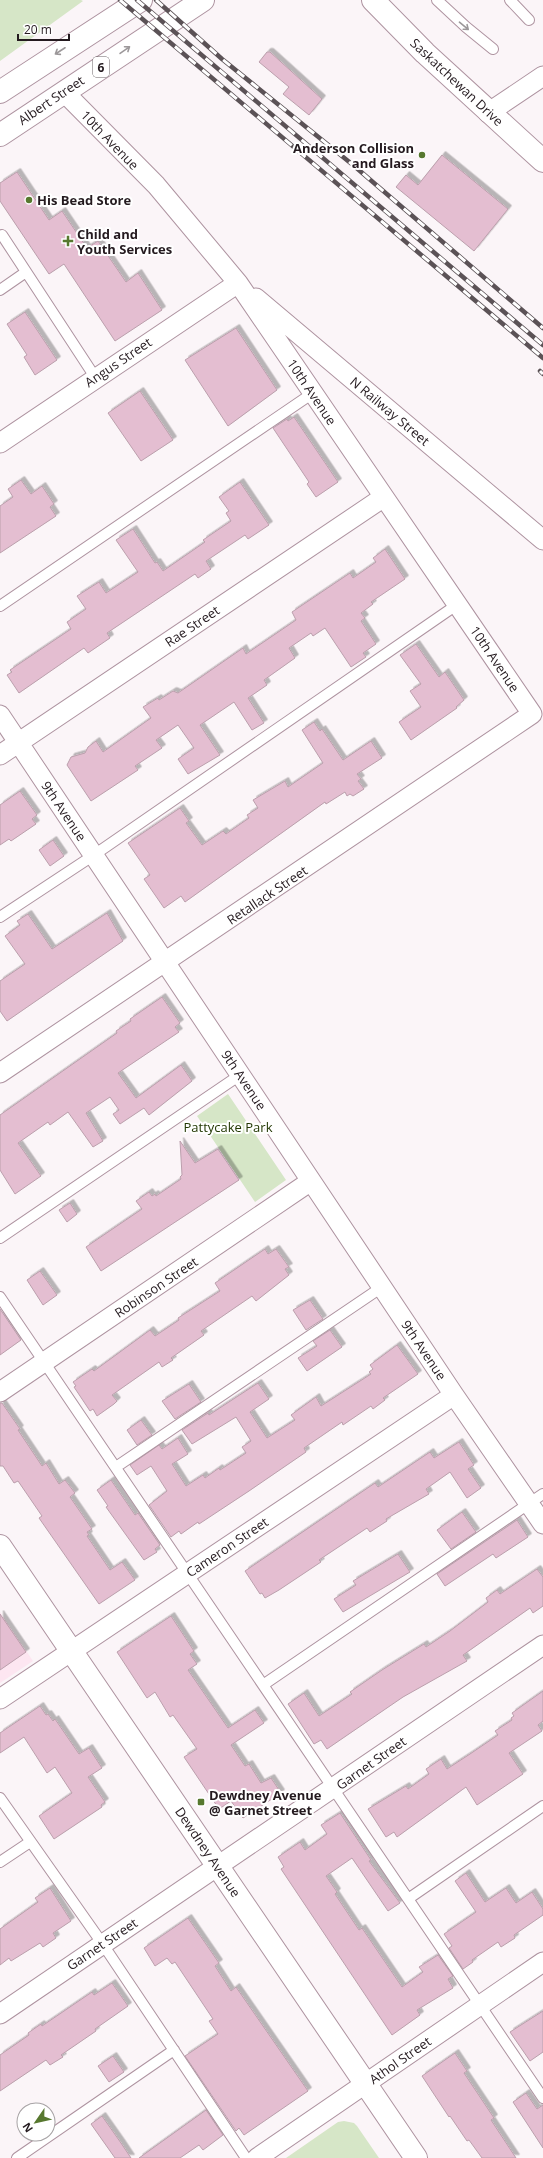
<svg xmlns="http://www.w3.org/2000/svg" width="543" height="2158" viewBox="0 0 543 2158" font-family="'Open Sans',sans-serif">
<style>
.built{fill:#fde6f1}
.green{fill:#d6e6c7}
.building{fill:#e4bed1;stroke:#bb9fac;filter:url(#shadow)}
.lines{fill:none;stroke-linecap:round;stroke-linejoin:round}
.lane-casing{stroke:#ae93a0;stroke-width:12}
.street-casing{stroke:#ae93a0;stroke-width:21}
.secondary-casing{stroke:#ae93a0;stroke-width:24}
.primary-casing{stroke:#ae93a0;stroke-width:24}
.lane{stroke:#fff;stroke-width:10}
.street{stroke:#fff;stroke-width:19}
.secondary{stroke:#fff;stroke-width:22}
.primary{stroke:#fff;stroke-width:22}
.rail-casing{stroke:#5b5256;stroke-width:4.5}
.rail{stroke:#fff;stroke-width:3;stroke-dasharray:9;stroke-linecap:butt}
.oneway{stroke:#9c989a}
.poi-dot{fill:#57782f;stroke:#fff;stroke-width:1.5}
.labels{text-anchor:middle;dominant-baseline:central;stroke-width:4;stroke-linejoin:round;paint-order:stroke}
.shield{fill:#fff;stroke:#665f62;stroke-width:1}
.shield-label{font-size:12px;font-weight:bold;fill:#241a1f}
.street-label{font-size:13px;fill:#241a1f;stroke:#fff}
.poi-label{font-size:13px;font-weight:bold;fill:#241a1f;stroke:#fff;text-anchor:start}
.park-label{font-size:13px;fill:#233804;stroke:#fff}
</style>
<defs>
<filter id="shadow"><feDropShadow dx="3.5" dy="-3.5" stdDeviation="0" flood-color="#0004"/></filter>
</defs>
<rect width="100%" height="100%" fill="#fbf5f8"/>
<path class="built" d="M 0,1612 L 33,1661 L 0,1683 Z"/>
<path class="green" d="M 0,0 L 81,0 L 83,1 L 0,61 Z
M 228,1094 L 286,1180 L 255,1202 L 197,1116 Z
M 344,2121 L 354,2123 L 357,2126 L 379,2158 L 286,2158 L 338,2122 Z"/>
<path class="building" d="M 267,52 L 270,52 L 322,99 L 309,115 L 283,94 L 289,87 L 259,62 Z
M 442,155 L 508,209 L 474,251 L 396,187 L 406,175 L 418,185 Z
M 17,172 L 49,220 L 62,211 L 87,248 L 98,241 L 126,282 L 138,273 L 162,310 L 115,341 L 64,264 L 49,274 L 0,201 L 0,183 Z
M 25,312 L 57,360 L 35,375 L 24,357 L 27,355 L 7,324 Z
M 236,328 L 277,390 L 228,426 L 185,360 Z
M 140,391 L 173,440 L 141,461 L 108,413 Z
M 294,417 L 338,482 L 316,497 L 307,484 L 309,482 L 273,428 L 287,419 L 288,421 Z
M 21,480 L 31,494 L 42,486 L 54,504 L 50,507 L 56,516 L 0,553 L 0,506 L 13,497 L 8,489 Z
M 240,482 L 269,525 L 248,539 L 245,535 L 206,561 L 211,569 L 198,578 L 195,574 L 107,633 L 110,638 L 88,653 L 84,648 L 19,693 L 7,675 L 12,672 L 10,670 L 71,629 L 67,622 L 86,609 L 77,596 L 99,582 L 106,593 L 138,572 L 116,540 L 133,529 L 155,563 L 157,562 L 163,571 L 205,542 L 203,540 L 231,521 L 226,513 L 229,511 L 219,497 Z
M 385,549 L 405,579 L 371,602 L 373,604 L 361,613 L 365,618 L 361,621 L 376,644 L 363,653 L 366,657 L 351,667 L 325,628 L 313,636 L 311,633 L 289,648 L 295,658 L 264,680 L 267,685 L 248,698 L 264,723 L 252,730 L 234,702 L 200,725 L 220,755 L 188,774 L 178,759 L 194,748 L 178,725 L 156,740 L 162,748 L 135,766 L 138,770 L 91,801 L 67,765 L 71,757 L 85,753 L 88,747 L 96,741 L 103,752 L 151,718 L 143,707 L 158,698 L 159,700 L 173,691 L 178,693 L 243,648 L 246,654 L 296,620 L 292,612 L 350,573 L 353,578 L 376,562 L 373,558 Z
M 416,644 L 439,677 L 445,672 L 464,700 L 456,707 L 457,708 L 411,740 L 399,722 L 421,707 L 410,691 L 421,684 L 400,655 Z
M 314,722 L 320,731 L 322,729 L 343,760 L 371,741 L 382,758 L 357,774 L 361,779 L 358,781 L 364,789 L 353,796 L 350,794 L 347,796 L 345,792 L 326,804 L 325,802 L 185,902 L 181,896 L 164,908 L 144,879 L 150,875 L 128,843 L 180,808 L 189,821 L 186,823 L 202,845 L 223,831 L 226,834 L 249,818 L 247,815 L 258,808 L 253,800 L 285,781 L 288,787 L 323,763 L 302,730 Z
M 20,791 L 37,815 L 32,819 L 36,824 L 11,841 L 9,839 L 0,845 L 0,805 Z
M 53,840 L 64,856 L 50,866 L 39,850 Z
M 107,913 L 123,941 L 7,1021 L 0,1011 L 0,981 L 25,964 L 5,936 L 20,925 L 17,921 L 28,914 L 52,949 Z
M 162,997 L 180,1023 L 175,1027 L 179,1032 L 118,1073 L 136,1098 L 181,1065 L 192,1081 L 149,1115 L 144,1108 L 120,1124 L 113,1114 L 119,1110 L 110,1097 L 86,1113 L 103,1141 L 93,1147 L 68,1112 L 50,1125 L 48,1122 L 18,1143 L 41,1176 L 15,1194 L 0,1170 L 0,1115 L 117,1033 L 116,1031 L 131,1021 L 130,1019 Z
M 180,1141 L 195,1163 L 218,1149 L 239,1180 L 101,1271 L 86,1247 L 142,1209 L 136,1201 L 149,1192 L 152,1196 L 155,1194 L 156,1196 L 181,1179 L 180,1177 L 182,1175 Z
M 70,1203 L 77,1214 L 67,1222 L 59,1210 Z
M 265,1249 L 268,1254 L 276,1249 L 289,1267 L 285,1269 L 289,1275 L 256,1301 L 252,1296 L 201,1331 L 204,1335 L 171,1358 L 173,1360 L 162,1367 L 159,1362 L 112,1395 L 117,1401 L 114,1404 L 97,1416 L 93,1409 L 90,1411 L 74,1387 L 76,1386 L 73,1382 L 92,1369 L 94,1371 L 150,1330 L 155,1336 L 179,1320 L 178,1318 L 220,1291 L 215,1283 Z
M 40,1271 L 57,1295 L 43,1305 L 27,1280 Z
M 310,1300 L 323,1319 L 306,1330 L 293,1310 Z
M 0,1309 L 21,1340 L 0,1355 Z
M 330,1330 L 342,1347 L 307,1371 L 298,1358 L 317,1346 L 313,1341 Z
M 397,1345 L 418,1374 L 383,1398 L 385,1400 L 373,1409 L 371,1406 L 343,1425 L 342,1422 L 304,1448 L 306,1452 L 249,1491 L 199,1524 L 198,1522 L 181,1534 L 179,1531 L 171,1537 L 149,1505 L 167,1491 L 151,1466 L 137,1475 L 130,1465 L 159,1445 L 162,1449 L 178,1438 L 188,1454 L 172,1464 L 186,1486 L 203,1475 L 205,1478 L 219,1468 L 220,1470 L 246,1453 L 242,1447 L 251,1441 L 236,1417 L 192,1444 L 182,1430 L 208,1413 L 209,1415 L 258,1383 L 269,1399 L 250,1412 L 267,1438 L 295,1420 L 291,1415 L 316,1397 L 321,1406 L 371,1374 L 369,1372 L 373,1369 L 370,1365 Z
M 189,1384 L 201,1402 L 175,1419 L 162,1401 Z
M 0,1403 L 2,1403 L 20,1429 L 18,1430 L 42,1466 L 46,1463 L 59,1484 L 65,1480 L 75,1493 L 70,1497 L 92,1529 L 87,1532 L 89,1535 L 87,1536 L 110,1570 L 122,1562 L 135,1580 L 99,1604 L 39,1518 L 42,1516 L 18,1481 L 14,1483 L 3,1466 L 0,1466 Z
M 141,1420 L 152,1435 L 137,1445 L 127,1430 Z
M 459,1442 L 474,1465 L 468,1469 L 481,1488 L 467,1498 L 450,1472 L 426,1489 L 429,1494 L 386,1519 L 387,1521 L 370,1532 L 367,1528 L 319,1560 L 321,1562 L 279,1590 L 265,1598 L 262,1593 L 260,1594 L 245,1571 L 375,1483 L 378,1487 L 430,1452 L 434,1458 Z
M 111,1480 L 135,1515 L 138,1513 L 160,1545 L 155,1549 L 157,1552 L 144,1560 L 106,1507 L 108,1506 L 97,1490 Z
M 462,1512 L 476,1532 L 451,1549 L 437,1530 Z
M 517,1520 L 528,1537 L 496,1558 L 493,1554 L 445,1586 L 437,1574 Z
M 398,1554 L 410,1572 L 343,1612 L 334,1599 L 356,1585 L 353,1581 Z
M 537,1569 L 543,1577 L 543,1606 L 533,1613 L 530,1608 L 463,1655 L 467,1661 L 403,1697 L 327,1749 L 321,1740 L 314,1744 L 288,1704 L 304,1693 L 319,1716 L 352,1694 L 350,1692 L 382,1670 L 424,1644 L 426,1647 L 450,1631 L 488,1602 L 486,1598 L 497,1590 L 500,1594 Z
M 0,1614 L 26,1652 L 0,1670 Z
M 171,1616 L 194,1651 L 190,1654 L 197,1664 L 188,1670 L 228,1728 L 255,1710 L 264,1723 L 231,1745 L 245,1766 L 249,1764 L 261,1783 L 271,1778 L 281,1793 L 243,1818 L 231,1801 L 219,1809 L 184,1757 L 197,1749 L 173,1715 L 170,1717 L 155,1692 L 147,1698 L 117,1652 Z
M 543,1691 L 543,1721 L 538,1725 L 542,1731 L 509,1753 L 523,1774 L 477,1805 L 466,1787 L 397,1837 L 394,1832 L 386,1837 L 368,1809 L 406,1786 L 408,1789 L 429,1774 L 426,1769 L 441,1759 L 447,1769 L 470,1754 L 498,1735 L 495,1731 L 512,1720 L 511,1718 L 514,1716 L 512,1713 Z
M 40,1706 L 46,1715 L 48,1714 L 53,1721 L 55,1719 L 79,1754 L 89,1748 L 102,1768 L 88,1777 L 105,1802 L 101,1805 L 102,1807 L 54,1839 L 39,1816 L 72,1793 L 55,1767 L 47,1773 L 24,1737 L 0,1753 L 0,1733 Z
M 340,1813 L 371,1860 L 369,1861 L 400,1903 L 388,1911 L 352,1858 L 326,1876 L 337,1892 L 335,1894 L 359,1930 L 362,1928 L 402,1987 L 423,1972 L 419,1967 L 438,1955 L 453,1976 L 448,1979 L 453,1988 L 417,2010 L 420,2015 L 392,2035 L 281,1869 L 284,1867 L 278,1857 L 300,1842 L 305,1850 L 327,1834 L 321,1825 Z
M 466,1873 L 485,1902 L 506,1888 L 516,1903 L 532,1892 L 543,1909 L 543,1915 L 514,1935 L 515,1938 L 501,1947 L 498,1942 L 472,1960 L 473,1962 L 463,1969 L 449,1948 L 452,1946 L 444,1934 L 476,1912 L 455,1881 Z
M 50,1888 L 71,1921 L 53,1933 L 56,1938 L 43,1947 L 40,1943 L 11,1961 L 9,1958 L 0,1965 L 0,1929 L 38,1902 L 35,1898 Z
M 188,1918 L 219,1963 L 215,1966 L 231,1991 L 236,1987 L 308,2091 L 244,2135 L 239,2128 L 236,2131 L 185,2056 L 218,2034 L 209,2021 L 213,2019 L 175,1962 L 172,1964 L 167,1958 L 155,1966 L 144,1948 Z
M 112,1983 L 128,2006 L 95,2029 L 96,2031 L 61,2055 L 63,2057 L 50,2065 L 46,2060 L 0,2091 L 0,2055 L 29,2035 L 28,2033 L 41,2024 L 42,2026 L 92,1992 L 94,1995 Z
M 543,2011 L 543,2052 L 530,2061 L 510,2032 Z
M 455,2053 L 467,2071 L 464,2073 L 494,2118 L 491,2120 L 516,2158 L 482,2158 L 469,2140 L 467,2141 L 450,2116 L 449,2117 L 422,2076 Z
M 113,2056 L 124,2072 L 109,2082 L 98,2066 Z
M 526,2093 L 537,2109 L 543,2105 L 543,2148 L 513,2102 Z
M 206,2110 L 223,2135 L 203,2150 L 199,2145 L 180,2158 L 139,2158 Z
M 102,2116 L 121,2143 L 131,2158 L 115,2158 L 91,2124 Z"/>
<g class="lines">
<g class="lane-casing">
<path id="lane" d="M 437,0 L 466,27 L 493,49
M 510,0 L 529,20
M 2,235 L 95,377
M 0,290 L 26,272
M 0,606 L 313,393
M 0,917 L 94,855 L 458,604
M 0,1238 L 240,1075
M 0,1297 L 543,2098
M 116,1467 L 382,1287
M 263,1685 L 543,1494
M 0,1798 L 102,1943 L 246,2158
M 0,1862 L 30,1842
M 408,1899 L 543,1806
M 17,2158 L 174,2050"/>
</g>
<g class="street-casing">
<path id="street" d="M 488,113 L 543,76
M 256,298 L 543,540
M 0,443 L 238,283
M 0,715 L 454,1395 L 543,1524
M 0,755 L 384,497
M 0,1073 L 532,714 L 238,283 L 156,185 L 64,92
M 0,1392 L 311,1181
M 0,1699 L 454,1395
M 0,2014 L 543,1645
M 257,2158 L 543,1962"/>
</g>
<g class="secondary-casing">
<path id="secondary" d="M 373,0 L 425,53 L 543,161
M 0,1546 L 416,2158"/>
</g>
<g class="primary-casing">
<path id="primary" d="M 0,92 L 141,0
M 0,135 L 203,0"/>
</g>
<use href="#lane" class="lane"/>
<use href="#street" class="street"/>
<use href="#secondary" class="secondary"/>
<use href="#primary" class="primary"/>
<g class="rail-casing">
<path id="rail" d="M 120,0 L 543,358
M 137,0 L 543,345
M 156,0 L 222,59 L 353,165 L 543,328
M 540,371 L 543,374"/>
</g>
<use href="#rail" class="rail"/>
</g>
<defs><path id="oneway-shaft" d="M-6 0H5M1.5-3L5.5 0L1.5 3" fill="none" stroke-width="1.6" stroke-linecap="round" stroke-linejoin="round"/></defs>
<g class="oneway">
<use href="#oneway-shaft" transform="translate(464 26) rotate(40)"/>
<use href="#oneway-shaft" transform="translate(125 50) rotate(-35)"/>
<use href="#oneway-shaft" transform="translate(60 51) rotate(147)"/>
</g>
<g class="poi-dot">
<circle cx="422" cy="155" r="4"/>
<circle cx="29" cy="200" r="4"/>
<path d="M66 235h4v4h4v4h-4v4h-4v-4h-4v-4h4z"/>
<rect x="197" y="1798" width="8" height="8" rx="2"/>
</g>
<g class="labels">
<rect class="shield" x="93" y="57" width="16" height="20" rx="3"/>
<g class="shield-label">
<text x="101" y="67">6</text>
</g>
<g class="street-label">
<text transform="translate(457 82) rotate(43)">Saskatchewan Drive</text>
<text transform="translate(51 100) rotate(-34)">Albert Street</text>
<text transform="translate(110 140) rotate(46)">10th Avenue</text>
<text transform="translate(118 362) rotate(-34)">Angus Street</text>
<text transform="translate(312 392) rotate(56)">10th Avenue</text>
<text transform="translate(390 411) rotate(40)">N Railway Street</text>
<text transform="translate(192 626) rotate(-34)">Rae Street</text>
<text transform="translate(495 659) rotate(56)">10th Avenue</text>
<text transform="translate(64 811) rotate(56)">9th Avenue</text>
<text transform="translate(267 895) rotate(-34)">Retallack Street</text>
<text transform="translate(244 1080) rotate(56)">9th Avenue</text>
<text transform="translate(156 1287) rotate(-34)">Robinson Street</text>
<text transform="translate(424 1350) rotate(56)">9th Avenue</text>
<text transform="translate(227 1547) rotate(-34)">Cameron Street</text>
<text transform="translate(371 1763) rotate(-35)">Garnet Street</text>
<text transform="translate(208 1852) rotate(56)">Dewdney Avenue</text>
<text transform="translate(102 1944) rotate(-34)">Garnet Street</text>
<text transform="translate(400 2060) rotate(-35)">Athol Street</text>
</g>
<g class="poi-label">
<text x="414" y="148" text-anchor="end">Anderson Collision<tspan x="414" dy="15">and Glass</tspan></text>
<text x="37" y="200">His Bead Store</text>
<text x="77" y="234">Child and<tspan x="77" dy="15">Youth Services</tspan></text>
<text x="209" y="1795">Dewdney Avenue<tspan x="209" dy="15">@ Garnet Street</tspan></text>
</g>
<g class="park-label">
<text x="228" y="1127">Pattycake Park</text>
</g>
</g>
<g transform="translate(36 2122) rotate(236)"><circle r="19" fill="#ffffff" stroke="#a7a3a5"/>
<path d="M0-3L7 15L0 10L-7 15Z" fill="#57782f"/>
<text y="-6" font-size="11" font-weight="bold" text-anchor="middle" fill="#241a1f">N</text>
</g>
<path d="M18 34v6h51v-6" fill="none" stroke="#241a1f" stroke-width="2"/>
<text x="24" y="34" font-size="12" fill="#241a1f" stroke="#ffffff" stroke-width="3" paint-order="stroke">20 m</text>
</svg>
